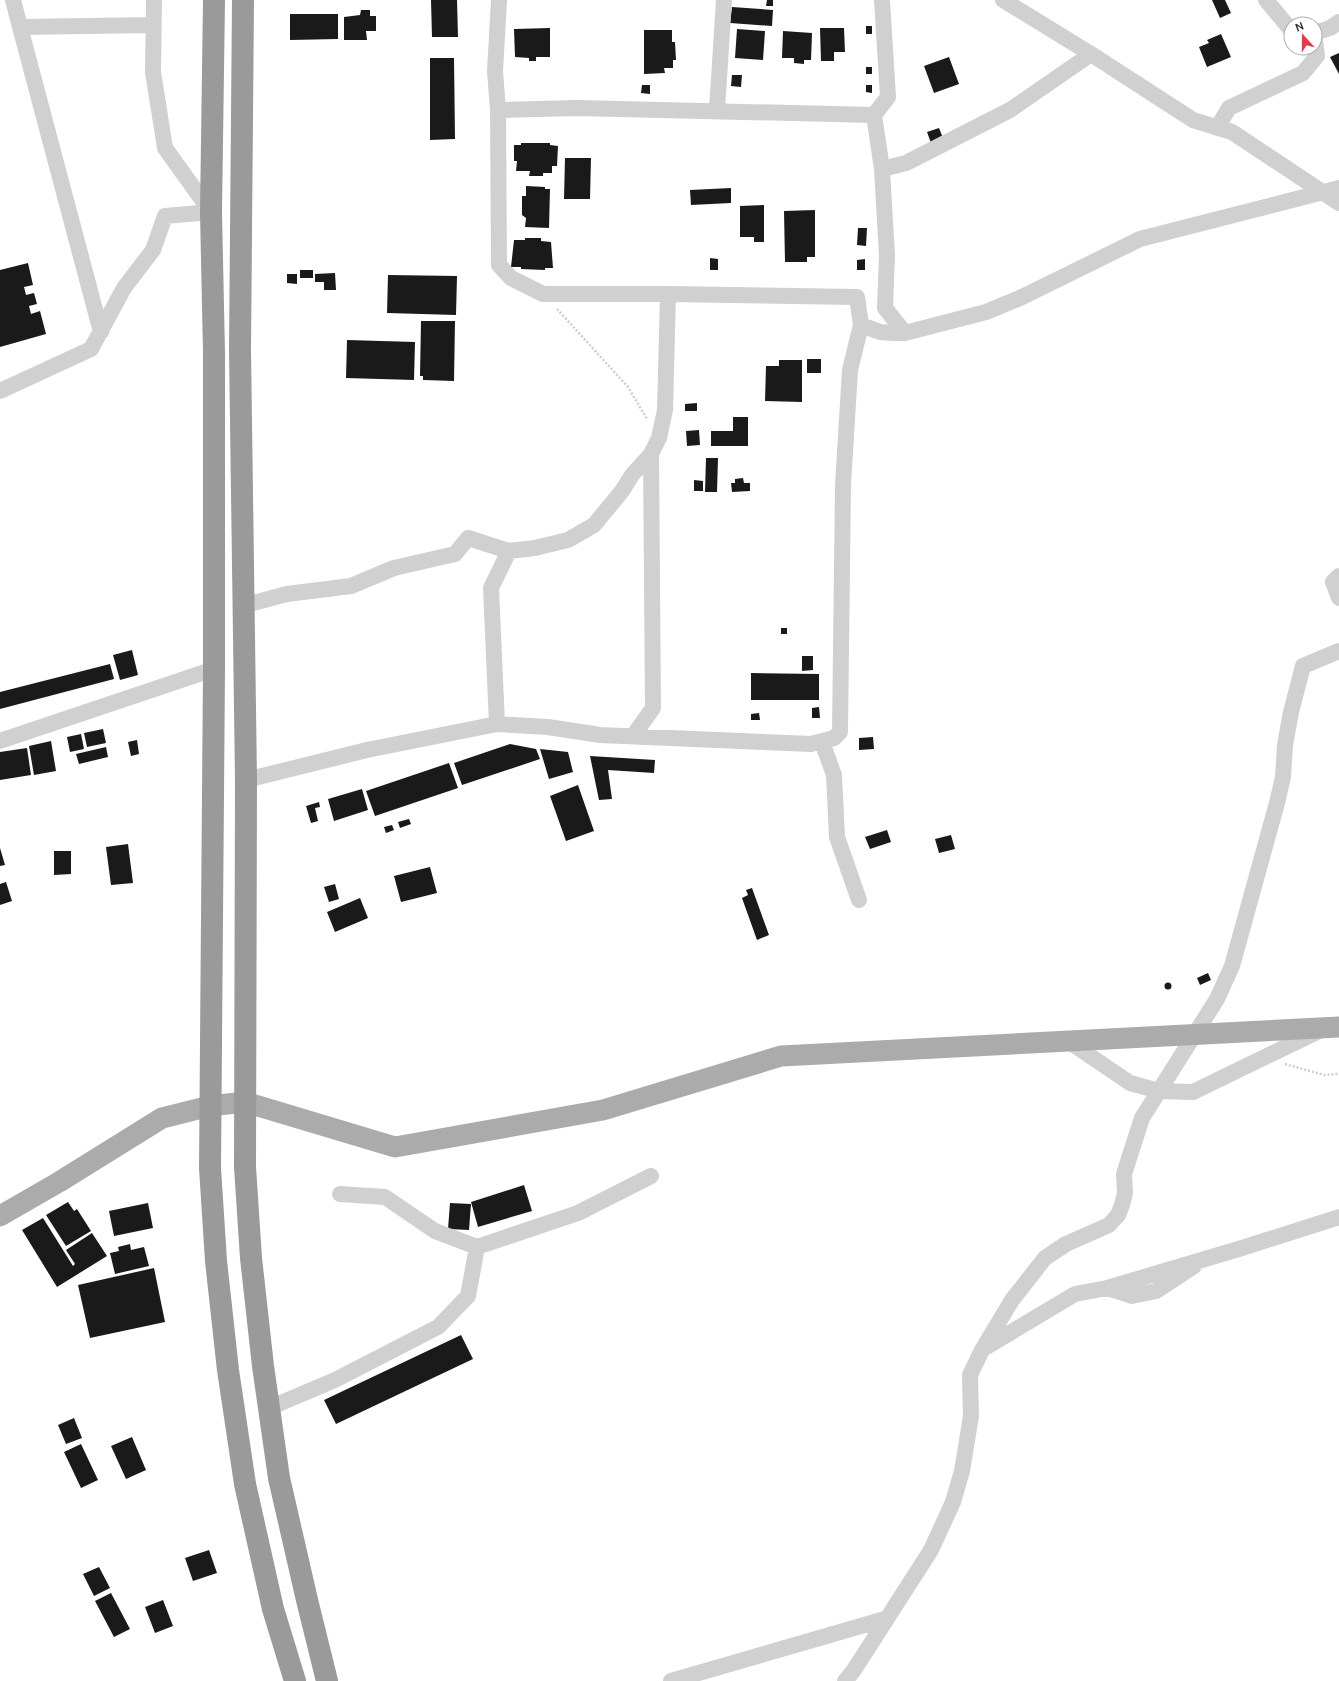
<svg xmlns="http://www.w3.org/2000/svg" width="1339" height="1681" viewBox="0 0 1339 1681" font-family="Ubuntu,sans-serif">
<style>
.building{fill:#1a1a1a}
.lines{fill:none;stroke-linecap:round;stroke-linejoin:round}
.path{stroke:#cdcdcd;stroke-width:2.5;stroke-dasharray:2 2;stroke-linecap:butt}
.minor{stroke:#d0d0d0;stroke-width:16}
.major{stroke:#ababab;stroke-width:21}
.highway{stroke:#9a9a9a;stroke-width:22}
</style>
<rect width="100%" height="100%" fill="#fff"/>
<path class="building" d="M 431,0 L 457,0 L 458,37 L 432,37 Z
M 767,0 L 773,0 L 773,6 L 766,6 Z
M 1212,0 L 1225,0 L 1231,13 L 1220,18 Z
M 732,7 L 773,10 L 772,26 L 730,23 Z
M 361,10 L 370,10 L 370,16 L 376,16 L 376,31 L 366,31 L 367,40 L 344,40 L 344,17 L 360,15 Z
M 290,14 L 338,14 L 338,39 L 290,40 Z
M 866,26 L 872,26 L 872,34 L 866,34 Z
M 550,28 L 550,57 L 536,57 L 536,61 L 529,61 L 529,58 L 515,57 L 514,29 Z
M 820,28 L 844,28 L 845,52 L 834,52 L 834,61 L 821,61 Z
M 737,29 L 765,31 L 763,60 L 735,58 Z
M 644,30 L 672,30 L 672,42 L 675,42 L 676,60 L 673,60 L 673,68 L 664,68 L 665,73 L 644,74 Z
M 783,31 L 812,33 L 811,60 L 804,60 L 804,64 L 794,63 L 794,58 L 782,58 Z
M 1221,34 L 1231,57 L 1207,67 L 1199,47 L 1209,43 L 1207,40 Z
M 1339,53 L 1339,74 L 1330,57 Z
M 949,57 L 959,84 L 934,93 L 924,66 Z
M 430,58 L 454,58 L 455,139 L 430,140 Z
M 866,67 L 872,67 L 872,74 L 866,74 Z
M 732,75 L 742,75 L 741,87 L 731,86 Z
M 642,85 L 650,85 L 650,94 L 641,93 Z
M 866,85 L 872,85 L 872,93 L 866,92 Z
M 939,128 L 943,138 L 931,143 L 927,132 Z
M 521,143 L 550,143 L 550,145 L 558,146 L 557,166 L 552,166 L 552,173 L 543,173 L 543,176 L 529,176 L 530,171 L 516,171 L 517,161 L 514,161 L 514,145 L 521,145 Z
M 565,158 L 591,158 L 590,199 L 564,199 Z
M 526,186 L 545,187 L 545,189 L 550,189 L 549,228 L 525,227 L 526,218 L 522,215 L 522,196 L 526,196 Z
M 731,188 L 731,203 L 691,205 L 690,190 Z
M 764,205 L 764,242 L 754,242 L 754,237 L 740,237 L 740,206 Z
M 815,210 L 815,257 L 807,257 L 807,262 L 785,262 L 784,211 Z
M 858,228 L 867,228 L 866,246 L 857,245 Z
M 525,238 L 541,238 L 541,241 L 551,242 L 553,268 L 545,268 L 545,270 L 521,269 L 521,267 L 511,267 L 514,240 L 525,240 Z
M 710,258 L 718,259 L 718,270 L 710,270 Z
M 865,259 L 865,270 L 857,270 L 857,260 Z
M 28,263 L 33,285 L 24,287 L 26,295 L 34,293 L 37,304 L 29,306 L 31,314 L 40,311 L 46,334 L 0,347 L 0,270 Z
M 300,270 L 313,270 L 313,278 L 300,278 Z
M 335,273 L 336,290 L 324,290 L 324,282 L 315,282 L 315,274 Z
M 287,274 L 297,274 L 297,284 L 287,283 Z
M 388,275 L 457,276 L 456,315 L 387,313 Z
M 421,321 L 455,321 L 454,381 L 423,380 L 423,376 L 420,376 Z
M 347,340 L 415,342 L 414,380 L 346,378 Z
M 807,359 L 821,359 L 821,373 L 807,373 Z
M 779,360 L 802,360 L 802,402 L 765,401 L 766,366 L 779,366 Z
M 697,403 L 697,411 L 685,411 L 685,404 Z
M 733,417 L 748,417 L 748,446 L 711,446 L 711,431 L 733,431 Z
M 699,430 L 700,445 L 687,446 L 686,431 Z
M 706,458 L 718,458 L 717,492 L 705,492 Z
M 743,478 L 744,483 L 750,483 L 750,491 L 732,492 L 731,483 L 735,483 L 735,479 Z
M 694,480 L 703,481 L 703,491 L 694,491 Z
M 781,628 L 787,628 L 787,634 L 781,634 Z
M 132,650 L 138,675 L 120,680 L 113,655 Z
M 802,656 L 813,656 L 813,670 L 802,671 Z
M 110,664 L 114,679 L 0,709 L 0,692 Z
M 751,673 L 819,674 L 819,700 L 751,700 Z
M 819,707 L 820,718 L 812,718 L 812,708 Z
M 759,713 L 760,720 L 751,720 L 751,714 Z
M 103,729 L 106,743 L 87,747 L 84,733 Z
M 81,734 L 84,749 L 70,752 L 67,737 Z
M 873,737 L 874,749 L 859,750 L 859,738 Z
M 137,740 L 139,754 L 131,756 L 128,742 Z
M 51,741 L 56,771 L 34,775 L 29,746 Z
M 510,744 L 536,749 L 540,759 L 462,785 L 454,763 Z
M 106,747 L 108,757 L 79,764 L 76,754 Z
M 27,748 L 31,775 L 0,780 L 0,752 Z
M 540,749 L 568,752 L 573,772 L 549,779 Z
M 590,756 L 655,760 L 654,773 L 608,770 L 612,799 L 599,800 Z
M 449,763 L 458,788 L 375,816 L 366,791 Z
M 578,785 L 594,831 L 566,841 L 550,796 Z
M 362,789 L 368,810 L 334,821 L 328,799 Z
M 319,802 L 320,807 L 315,808 L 318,821 L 311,823 L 306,806 Z
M 409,819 L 411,824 L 400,828 L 398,822 Z
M 392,825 L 394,830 L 386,833 L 384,827 Z
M 887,830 L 891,842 L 870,849 L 865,837 Z
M 951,835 L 955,849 L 939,853 L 935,839 Z
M 128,844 L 133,883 L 111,885 L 106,847 Z
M 0,848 L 5,865 L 0,866 Z
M 54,851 L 71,851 L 71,874 L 54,875 Z
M 430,867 L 437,893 L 401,902 L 394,876 Z
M 6,882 L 12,901 L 0,905 L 0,884 Z
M 335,884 L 339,899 L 329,902 L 324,887 Z
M 752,888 L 769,935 L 757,940 L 742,898 L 748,895 L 746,890 Z
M 360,898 L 368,918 L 335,932 L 327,912 Z
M 1208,973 L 1211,980 L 1200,985 L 1197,978 Z
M1164.5 986a3.5 3.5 0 1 1 7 0a3.5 3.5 0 1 1-7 0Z
M 524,1185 L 532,1211 L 478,1227 L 471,1202 Z
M 68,1202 L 74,1211 L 77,1209 L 91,1231 L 66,1246 L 46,1215 Z
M 148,1203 L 153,1228 L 114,1236 L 109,1211 Z
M 450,1203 L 471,1204 L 469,1230 L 448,1229 Z
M 43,1218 L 73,1266 L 75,1264 L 66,1250 L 92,1233 L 107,1256 L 57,1287 L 22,1230 Z
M 130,1244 L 131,1250 L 144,1247 L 149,1266 L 115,1274 L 110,1253 L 119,1251 L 118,1247 Z
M 154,1268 L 165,1322 L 90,1338 L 78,1285 Z
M 461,1335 L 473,1359 L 336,1424 L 324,1400 Z
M 74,1418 L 82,1438 L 66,1444 L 58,1425 Z
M 132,1437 L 146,1470 L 126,1479 L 111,1446 Z
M 81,1444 L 98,1480 L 81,1488 L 64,1452 Z
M 209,1550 L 217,1573 L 193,1581 L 185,1558 Z
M 99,1567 L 110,1588 L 94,1596 L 83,1574 Z
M 111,1593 L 130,1629 L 114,1637 L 95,1601 Z
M 163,1600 L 173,1626 L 155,1633 L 145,1607 Z"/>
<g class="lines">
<path class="path" d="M 557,309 L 628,387 L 647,419
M 1285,1064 L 1324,1075 L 1339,1074"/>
<path class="minor" d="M 13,0 L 20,27 L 153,25
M 154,0 L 153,72 L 165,148 L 211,212
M 499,0 L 495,71 L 498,110 L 577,108 L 874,115 L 882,169 L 906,163 L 1010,110 L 1091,54
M 1003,0 L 1091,54 L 1193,120 L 1232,132 L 1339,203
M 1266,0 L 1291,30
M 20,27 L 101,332
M 1315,33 L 1330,28 L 1339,22
M 498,110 L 499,265 L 511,278 L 543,294 L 668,294
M 717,110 L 724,0
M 874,115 L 888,97 L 882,0
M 1217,128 L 1229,108 L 1303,73 L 1317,56 L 1315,40
M 882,169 L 887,256 L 885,308 L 905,333
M 0,391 L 91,349 L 124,288 L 153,250 L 165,216 L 211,212
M 1339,576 L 1333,582 L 1339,598
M 242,606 L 287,594 L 351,586 L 394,568 L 455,554 L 468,538 L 509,551 L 535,548 L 568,540 L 594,525 L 622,491 L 632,475 L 651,454 L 659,438 L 665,410 L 668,294 L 857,297 L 861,325 L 880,332 L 894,333 L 905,333 L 955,320 L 986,312 L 1020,298 L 1140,239 L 1339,188
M 497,724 L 491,588 L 509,551
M 633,736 L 653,708 L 651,454
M 0,741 L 214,669
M 822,742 L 834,775 L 837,837 L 859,900
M 246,780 L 367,750 L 497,724 L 548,727 L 600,735 L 811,744 L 834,738 L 840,732 L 843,485 L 850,370 L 861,325
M 1068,1041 L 1130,1083 L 1159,1091 L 1193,1092 L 1321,1030
M 340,1194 L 385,1197 L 435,1231 L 477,1247 L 578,1213 L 651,1176
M 1107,1288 L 1132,1296 L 1156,1291 L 1194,1266
M 983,1349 L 1075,1294 L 1107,1288 L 1242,1248 L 1339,1217
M 269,1408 L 335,1380 L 438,1327 L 468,1296 L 477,1247
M 671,1681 L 885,1619
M 845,1681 L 854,1670 L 931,1550 L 953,1502 L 962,1471 L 971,1416 L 970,1375 L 982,1350 L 1012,1300 L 1045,1258 L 1066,1244 L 1109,1225 L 1118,1215 L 1122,1205 L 1125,1193 L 1124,1174 L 1142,1118 L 1217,999 L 1232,966 L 1277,803 L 1283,777 L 1285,745 L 1291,712 L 1303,666 L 1339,651"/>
<path class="major" d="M 0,1216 L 59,1182 L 162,1118 L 210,1106 L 245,1102 L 395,1147 L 603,1110 L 781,1056 L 1339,1027"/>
<path class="highway" d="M 214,0 L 211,212 L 214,353 L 214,669 L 210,1168 L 216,1261 L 228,1370 L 245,1484 L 273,1609 L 295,1681
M 243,0 L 240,350 L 246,780 L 245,1167 L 251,1258 L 263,1366 L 279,1478 L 307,1600 L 327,1681"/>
</g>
<g transform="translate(1303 36) rotate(339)"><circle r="19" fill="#ffffff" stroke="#adadad"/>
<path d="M0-3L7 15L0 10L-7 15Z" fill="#e63946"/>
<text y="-6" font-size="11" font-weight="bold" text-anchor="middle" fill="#333333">N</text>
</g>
</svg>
